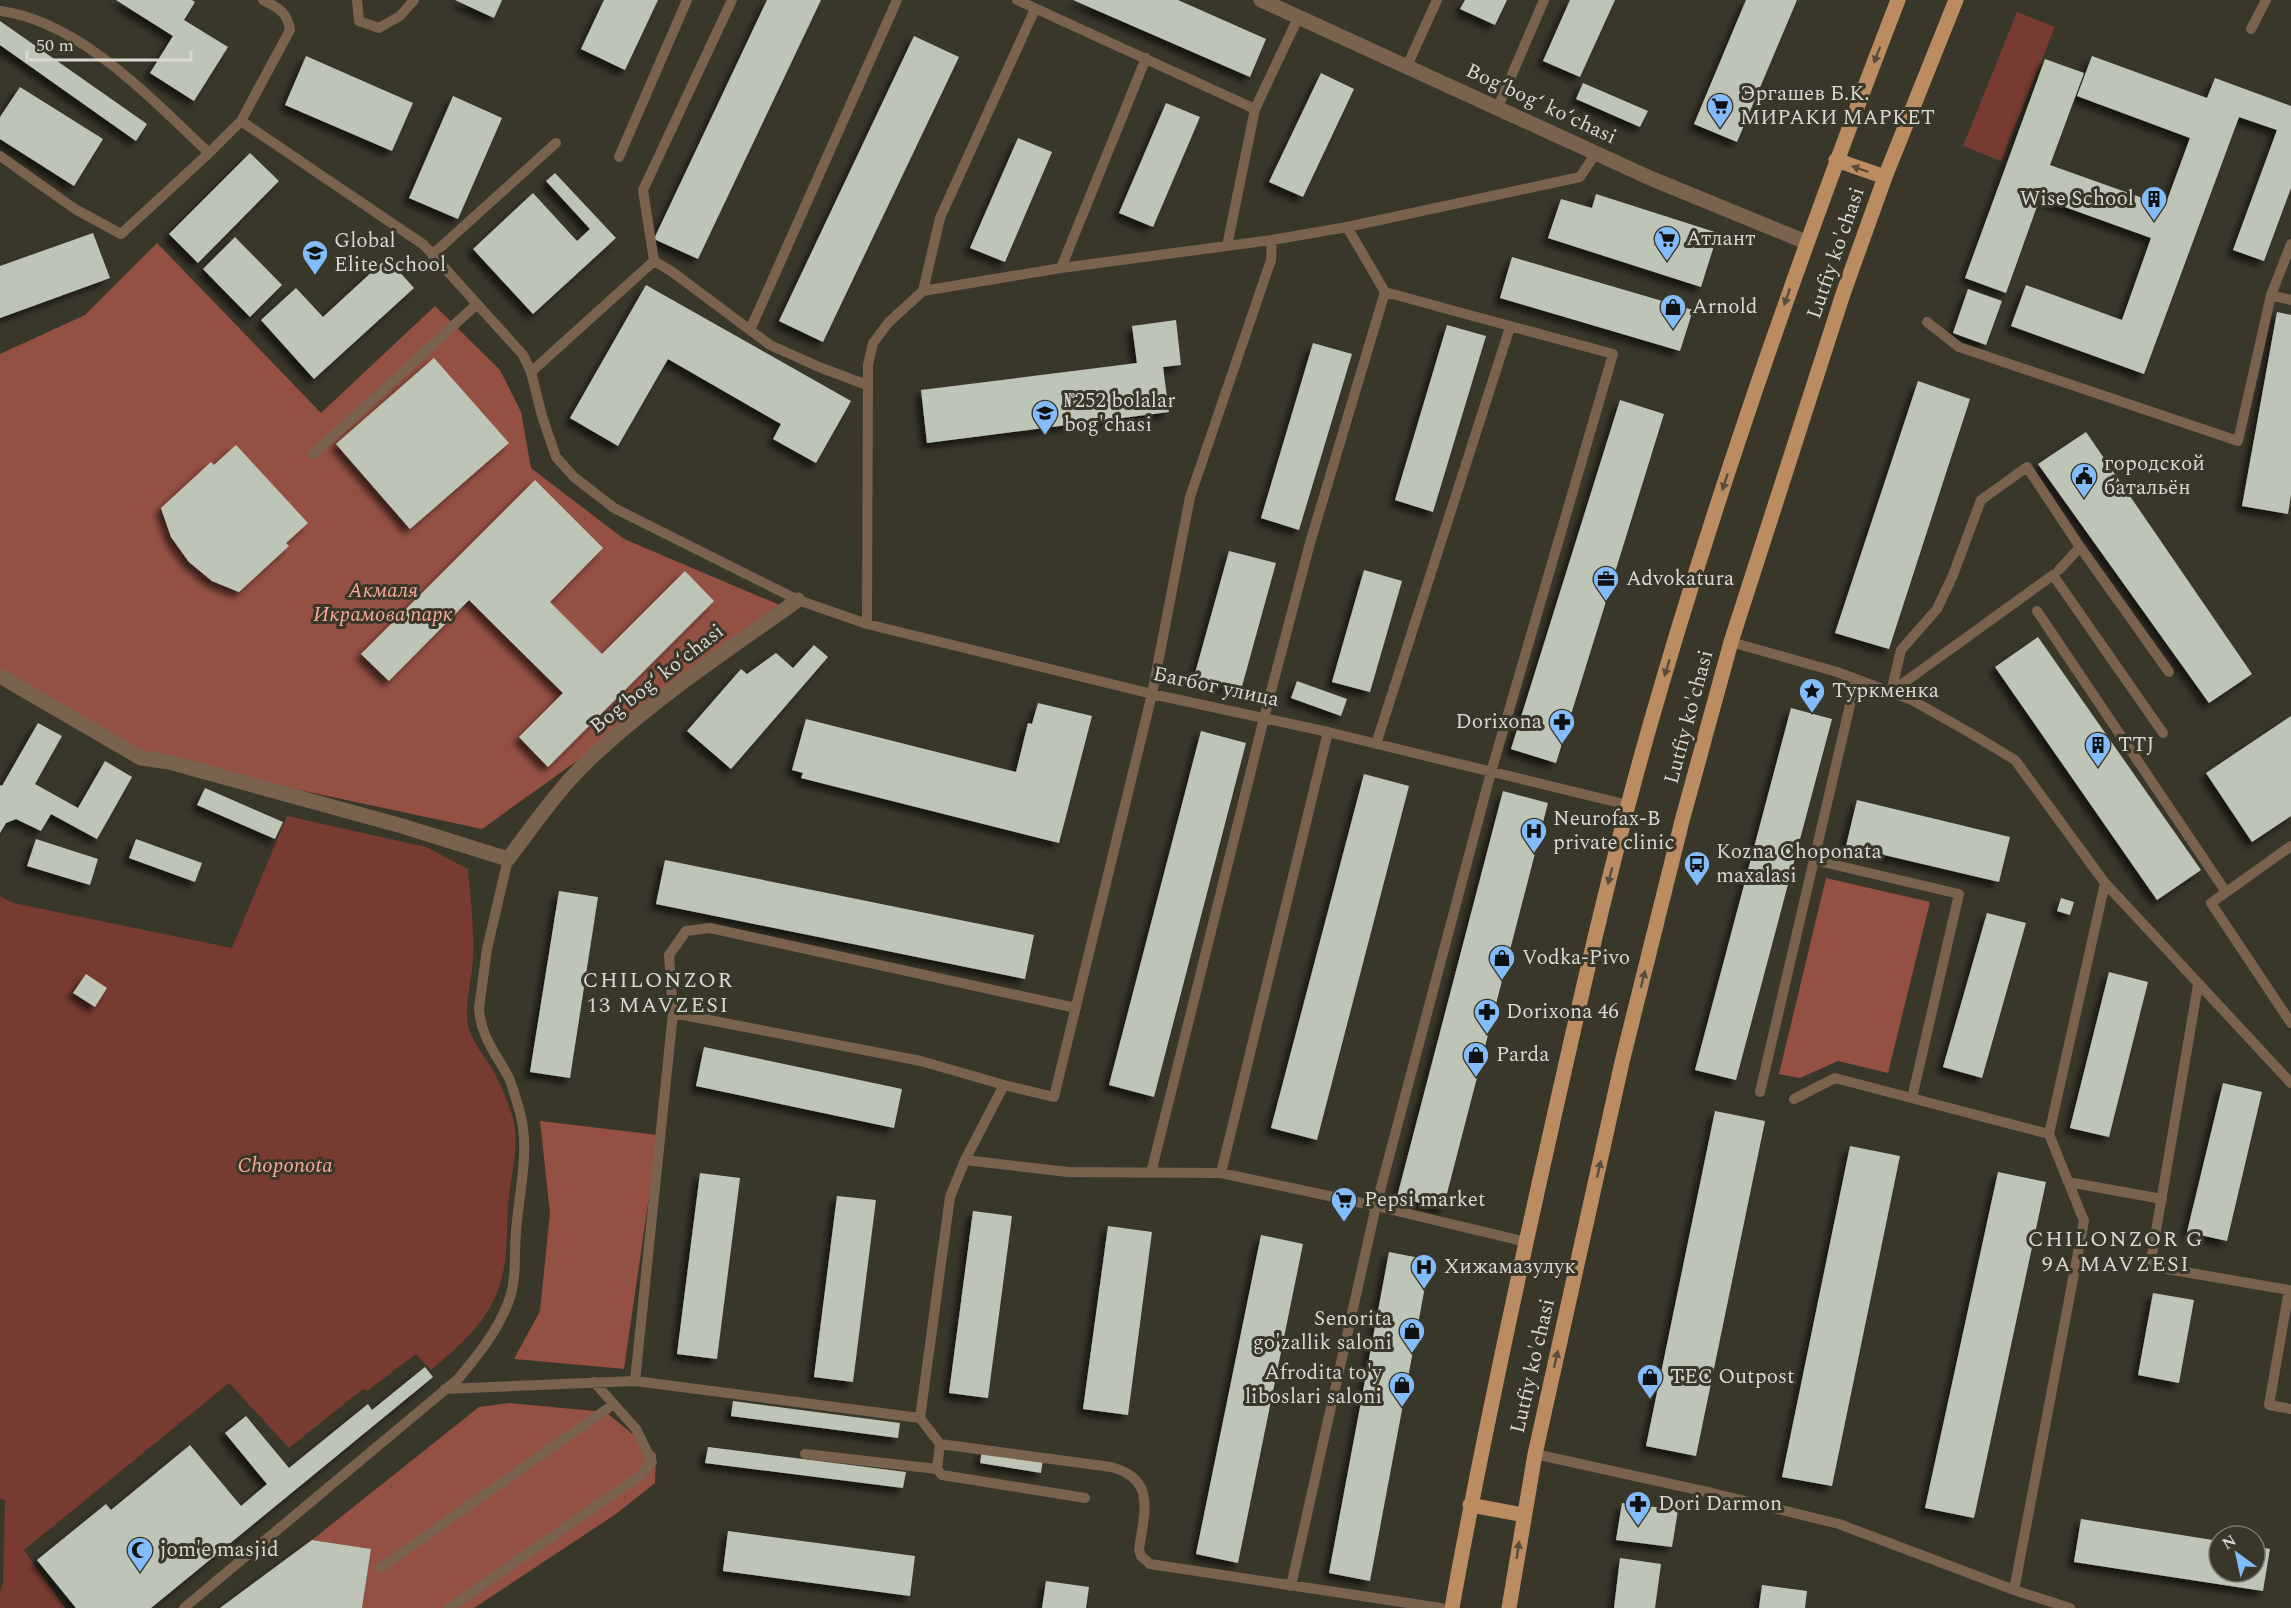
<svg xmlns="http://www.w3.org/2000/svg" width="2291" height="1608" viewBox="0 0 2291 1608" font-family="Spectral,serif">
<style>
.green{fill:#773b31}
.forest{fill:#955044}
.building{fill:#bfc5b6;filter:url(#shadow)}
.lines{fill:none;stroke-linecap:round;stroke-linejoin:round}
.service{stroke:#79624e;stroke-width:10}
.minor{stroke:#79624e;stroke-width:15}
.primary{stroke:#bb8c62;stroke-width:15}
.oneway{fill:#5a4c38}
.labels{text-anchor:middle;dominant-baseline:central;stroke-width:6;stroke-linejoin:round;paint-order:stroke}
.poi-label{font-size:21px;fill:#d9d7cf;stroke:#39362a;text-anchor:start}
.street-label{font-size:21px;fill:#d9d7cf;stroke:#39362a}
.park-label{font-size:21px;font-style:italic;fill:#faa899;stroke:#39362a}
.neighbourhood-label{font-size:22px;letter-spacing:1.5px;fill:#d9d7cf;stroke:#39362a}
</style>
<defs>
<filter id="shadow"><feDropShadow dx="-5.5" dy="5.5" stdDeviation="3" flood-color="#0009"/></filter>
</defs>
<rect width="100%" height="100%" fill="#39362a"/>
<path class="green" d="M 2017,12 L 2055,27 L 2001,161 L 1963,146 Z
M 287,816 L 426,847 L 468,869 C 470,898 475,930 473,959 C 472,979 466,998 467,1018 C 469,1041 485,1055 495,1074 C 501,1086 507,1099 511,1112 C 521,1138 512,1171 509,1197 C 506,1215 508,1234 506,1252 C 502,1308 472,1336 431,1370 L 416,1354 L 367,1391 L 363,1389 L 289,1448 L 229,1383 L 24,1550 L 65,1608 L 0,1608 L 0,1592 L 3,1583 L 5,1500 L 0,1499 L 0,896 L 13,903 L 232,948 Z"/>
<path class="forest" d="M 157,243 L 321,413 L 435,306 L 500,370 L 521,412 L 531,468 L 624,539 L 789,609 L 482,829 L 150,758 L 0,680 L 0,354 L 85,315 Z
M 1826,878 L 1930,902 L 1888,1073 L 1838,1061 L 1800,1078 L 1779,1074 Z
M 540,1121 L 658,1135 L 624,1369 L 514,1359 L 540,1311 L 550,1213 Z
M 509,1403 L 606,1412 L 656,1454 L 655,1483 L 616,1514 L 474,1608 L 362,1608 L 371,1549 L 312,1540 L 479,1407 Z"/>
<path class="building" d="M 116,0 L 192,0 L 195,2 L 184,20 L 228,47 L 194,101 L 150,73 L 173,36 Z
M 455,0 L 502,0 L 494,18 Z
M 604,0 L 658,0 L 625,70 L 581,49 Z
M 767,0 L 821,0 L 698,259 L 654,239 Z
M 1073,0 L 1178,0 L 1266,39 L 1250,77 Z
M 1465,0 L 1507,0 L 1495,25 L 1460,9 Z
M 1570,0 L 1615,0 L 1580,77 L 1543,61 Z
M 1746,0 L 1797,0 L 1737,142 L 1694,124 Z
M 0,21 L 147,124 L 136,141 L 0,45 Z
M 914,36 L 959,57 L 823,342 L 779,321 Z
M 306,56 L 413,103 L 392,151 L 285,105 Z
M 2092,56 L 2207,98 L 2215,78 L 2291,106 L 2291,188 L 2264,261 L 2233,250 L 2277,130 L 2239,117 L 2144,374 L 2011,326 L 2026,285 L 2122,320 L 2151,238 L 2040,198 L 2006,293 L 1965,278 L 2045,59 L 2084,73 L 2050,165 L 2165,206 L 2190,138 L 2077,96 Z
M 1321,73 L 1354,89 L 1303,197 L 1269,182 Z
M 1583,83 L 1648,111 L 1640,127 L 1576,99 Z
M 20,87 L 103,139 L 74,186 L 0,139 L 0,117 Z
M 453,96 L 502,118 L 458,219 L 409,198 Z
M 1166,103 L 1200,117 L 1153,227 L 1119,213 Z
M 1018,138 L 1052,152 L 1005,262 L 970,248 Z
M 250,153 L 279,181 L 198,263 L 169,234 Z
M 555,173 L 616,238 L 533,314 L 473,249 L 533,193 L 577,241 L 590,229 L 546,181 Z
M 1596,194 L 1718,233 L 1701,287 L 1548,238 L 1561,199 L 1592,208 Z
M 93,233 L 110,278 L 0,318 L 0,266 Z
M 235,237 L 282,285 L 250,317 L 203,269 Z
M 1512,257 L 1693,310 L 1680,351 L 1500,298 Z
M 387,258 L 414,288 L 314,379 L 261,320 L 296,288 L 323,317 Z
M 646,285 L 851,401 L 816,463 L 773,439 L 781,424 L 668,359 L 618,446 L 570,418 Z
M 1968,289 L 2002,301 L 1986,345 L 1953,333 Z
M 2277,312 L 2291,315 L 2291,495 L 2288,514 L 2242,506 Z
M 1176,320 L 1181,365 L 1163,367 L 1169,412 L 927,443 L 921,390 L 1137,363 L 1132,326 Z
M 1447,325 L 1486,336 L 1433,512 L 1395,500 Z
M 1313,343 L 1352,354 L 1299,530 L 1261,518 Z
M 434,358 L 509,443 L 410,529 L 336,444 Z
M 1918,381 L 1970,399 L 1889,649 L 1835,633 Z
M 1620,400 L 1664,414 L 1556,763 L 1511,749 Z
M 2086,432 L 2252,674 L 2209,703 L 2038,464 Z
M 236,445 L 308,523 L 286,543 L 289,546 L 239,592 L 212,581 L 189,562 L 171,537 L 161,508 L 211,462 L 214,465 Z
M 535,480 L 603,548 L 550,602 L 602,654 L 685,571 L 714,601 L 548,767 L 519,737 L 563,693 L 469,600 L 389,681 L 361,654 Z
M 1229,551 L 1276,563 L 1241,690 L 1194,677 Z
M 1364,570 L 1402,581 L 1370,692 L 1332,682 Z
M 2038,637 L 2201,870 L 2157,900 L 1995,667 Z
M 814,645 L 828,657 L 731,769 L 687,731 L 741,669 L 747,674 L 776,653 L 793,668 Z
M 1297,681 L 1347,699 L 1341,716 L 1291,698 Z
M 1038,703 L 1092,716 L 1059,843 L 801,778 L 803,773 L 792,770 L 806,719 L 1016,772 L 1028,723 L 1032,724 Z
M 1791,708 L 1832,719 L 1736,1080 L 1695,1070 Z
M 2291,716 L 2291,816 L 2252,842 L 2206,773 Z
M 38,723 L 62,736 L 35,784 L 78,808 L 105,761 L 132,777 L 97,839 L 51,814 L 41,831 L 16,819 L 6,823 L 0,833 L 0,785 L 2,786 Z
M 1201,731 L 1246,743 L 1154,1097 L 1109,1085 Z
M 1364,774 L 1409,786 L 1317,1140 L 1271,1128 Z
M 205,788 L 283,822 L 275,839 L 197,805 Z
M 1503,791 L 1548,803 L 1443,1209 L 1397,1197 Z
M 1857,800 L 2010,837 L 1999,882 L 1846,846 Z
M 36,839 L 98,859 L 90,885 L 27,866 Z
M 136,839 L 202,863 L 195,882 L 129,858 Z
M 665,860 L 1034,935 L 1025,979 L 656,904 Z
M 559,891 L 598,897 L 570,1078 L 530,1072 Z
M 2061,898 L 2074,902 L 2070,915 L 2057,911 Z
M 1987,913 L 2026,923 L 1982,1078 L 1943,1067 Z
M 2109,972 L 2148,982 L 2109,1137 L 2070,1128 Z
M 86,974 L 107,988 L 95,1007 L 73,993 Z
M 704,1047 L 902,1089 L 894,1128 L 696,1086 Z
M 2223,1083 L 2262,1092 L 2227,1241 L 2187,1232 Z
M 1715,1111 L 1765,1121 L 1696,1456 L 1646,1446 Z
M 1850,1146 L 1900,1156 L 1832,1486 L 1782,1477 Z
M 1998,1172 L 2046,1182 L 1974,1518 L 1925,1508 Z
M 700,1173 L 740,1178 L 717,1359 L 677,1354 Z
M 837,1196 L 876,1200 L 853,1382 L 814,1377 Z
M 973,1211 L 1012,1216 L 988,1398 L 949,1393 Z
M 1108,1226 L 1152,1232 L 1128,1415 L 1083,1409 Z
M 1261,1235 L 1303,1244 L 1238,1563 L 1196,1554 Z
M 1389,1252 L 1430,1260 L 1370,1581 L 1329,1573 Z
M 2153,1293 L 2194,1300 L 2179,1383 L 2138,1375 Z
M 425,1367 L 433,1377 L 151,1608 L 76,1608 L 37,1560 L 106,1504 L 111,1510 L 190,1445 L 241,1506 L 267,1484 L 225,1433 L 246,1416 L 289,1468 L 368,1404 L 372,1410 Z
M 733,1401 L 900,1423 L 898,1438 L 731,1416 Z
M 708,1447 L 906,1472 L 903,1488 L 705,1463 Z
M 982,1450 L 1043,1459 L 1041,1473 L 980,1463 Z
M 1622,1503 L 1678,1510 L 1672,1547 L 1616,1540 Z
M 2081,1519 L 2219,1541 L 2219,1572 L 2255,1572 L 2255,1546 L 2270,1549 L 2263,1591 L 2074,1562 Z
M 728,1531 L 915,1556 L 910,1596 L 723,1571 Z
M 312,1540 L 371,1549 L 362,1608 L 220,1608 Z
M 1620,1558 L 1661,1564 L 1655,1608 L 1614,1608 Z
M 1046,1581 L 1089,1587 L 1086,1608 L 1042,1608 Z
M 1762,1585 L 1807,1591 L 1805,1608 L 1759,1608 Z"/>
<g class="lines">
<path class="service" d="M 357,0 L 359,21 L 379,28 L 400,16 L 414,0
M 1017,0 L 1255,109
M 0,11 C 80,21 152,100 209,153 L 241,121 L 290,30 C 287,12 279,8 263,0
M 2251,29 L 2266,0
M 1407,66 L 1437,0
M 1498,107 L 1544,0
M 241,121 L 424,245 L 523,355 L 531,372 L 542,416 L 556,457 L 574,477 L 614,508 L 798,600 L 867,624 L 1152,694 L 1328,732 L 1628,805
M 0,156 L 75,209 L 121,234 L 209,153
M 619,157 L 687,0
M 1227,246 L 1255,109 L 1298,18
M 432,255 L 556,143
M 654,261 L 643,190 L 732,0
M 1061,268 L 1146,58
M 923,291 L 940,218 L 1035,9
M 2271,295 L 2291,244
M 1927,322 L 1959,347 L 2238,441 L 2271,295 L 2291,300
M 750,330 L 897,0
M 531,372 L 654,261 L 671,271 L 770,345 L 819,367 L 867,385
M 313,454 L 477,304
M 2080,547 L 2169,672
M 2037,611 L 2226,892
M 867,624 L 868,365 L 873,343 L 889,322 L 923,291 L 1061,268 L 1272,240 L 1347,227 L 1580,177 L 1596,153
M 1731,642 L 1837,672 L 1912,700 L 1972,734 L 2015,760 L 2105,883 L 2291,1083
M 1891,692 L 1901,650 L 1937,609 L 1953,575 L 1981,500 L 2027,467 L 2080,547 L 2059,570
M 1891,692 L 2053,575 L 2163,733
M 1376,744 L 1510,327
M 2291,846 L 2211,903 L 2291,1023
M 1814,860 L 1959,894 L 1912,1098
M 2198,985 L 2150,1266 L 2289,1290 L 2269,1405 L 2291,1409
M 673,1013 L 921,1061 L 1004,1085
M 1760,1092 L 1856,679
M 1794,1099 L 1835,1078 L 2049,1134 L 2084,1221 L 2014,1590
M 2049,1134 L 2105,883
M 965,1160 L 1068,1172 L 1221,1173 L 1376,1206 L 1526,1242
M 1151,1173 L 1264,718 L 1310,543 L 1385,292
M 1221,1173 L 1328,732
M 2068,1182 L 2162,1199
M 635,1381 L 673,1013 L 669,955 L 686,931 L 710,928 L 1076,1008
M 445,1389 L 635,1381 L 920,1418 L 940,1444 L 1111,1467 C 1157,1479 1144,1513 1139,1550 L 1141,1556 L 1150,1564 L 1441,1608
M 920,1418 L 950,1197 L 965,1160 L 1004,1085 L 1054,1097 L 1152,694 L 1190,497 L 1271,260 L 1272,240
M 940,1444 L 937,1469 L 942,1475 L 1085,1498
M 805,1454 L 937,1469
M 1535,1454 L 1712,1493 L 1839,1524 L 2014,1590 L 2070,1608
M 380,1568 L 614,1404
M 1291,1586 L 1376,1206 L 1491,772 L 1613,354 L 1385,292 L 1347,227
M 184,1608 L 458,1379 C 478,1355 497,1332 508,1303 C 517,1281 514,1255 516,1231 C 519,1191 531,1148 519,1109 C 516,1099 513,1088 509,1078 C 497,1055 480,1036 479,1008 L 487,949 L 508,859
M 449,1608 L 641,1475 L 652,1462 L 636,1429 L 594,1382"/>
<path class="minor" d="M 1261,0 L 1650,178 L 1806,242
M 0,676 L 141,758 L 169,762 L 402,826 L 508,859 C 535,823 561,785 595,754 C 658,696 729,649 798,600"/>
<path class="primary" d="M 1836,160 L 1885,177
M 1470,1505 L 1524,1515
M 1452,1608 C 1480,1451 1514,1295 1549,1139 C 1579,1005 1609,871 1646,739 C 1717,488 1804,243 1898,0
M 1509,1608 L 1535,1454 L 1622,1062 L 1682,821 L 1731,642 L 1843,294 L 1885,177 L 1956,0"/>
</g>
<defs><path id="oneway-solid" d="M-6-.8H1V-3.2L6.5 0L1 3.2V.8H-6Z" transform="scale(1.5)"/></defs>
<g class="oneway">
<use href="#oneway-solid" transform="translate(1877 55) rotate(111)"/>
<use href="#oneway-solid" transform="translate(1860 169) rotate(-161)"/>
<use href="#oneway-solid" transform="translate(1787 297) rotate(109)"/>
<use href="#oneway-solid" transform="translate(1725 482) rotate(108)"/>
<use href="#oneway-solid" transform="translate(1667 668) rotate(107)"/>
<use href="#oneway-solid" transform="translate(1610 876) rotate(104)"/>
<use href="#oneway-solid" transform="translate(1643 979) rotate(-76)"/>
<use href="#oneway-solid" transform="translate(1599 1169) rotate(-77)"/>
<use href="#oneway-solid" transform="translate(1556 1359) rotate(-77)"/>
<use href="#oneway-solid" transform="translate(1518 1550) rotate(-81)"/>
</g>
<defs>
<g id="supermarket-pin" transform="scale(1.35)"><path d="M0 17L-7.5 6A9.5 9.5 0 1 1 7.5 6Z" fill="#83bcfb" stroke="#39362a"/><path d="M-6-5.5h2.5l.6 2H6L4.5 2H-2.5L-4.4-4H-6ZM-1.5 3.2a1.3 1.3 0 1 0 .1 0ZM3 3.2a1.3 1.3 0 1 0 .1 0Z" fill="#111"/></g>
<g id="building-pin" transform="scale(1.35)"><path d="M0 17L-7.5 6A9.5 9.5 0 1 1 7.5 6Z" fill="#83bcfb" stroke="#39362a"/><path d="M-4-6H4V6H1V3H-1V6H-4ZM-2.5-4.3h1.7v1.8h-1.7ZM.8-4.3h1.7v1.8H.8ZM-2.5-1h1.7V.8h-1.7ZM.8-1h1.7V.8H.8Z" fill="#111"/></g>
<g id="school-pin" transform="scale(1.35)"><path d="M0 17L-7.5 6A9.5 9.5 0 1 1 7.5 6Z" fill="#83bcfb" stroke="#39362a"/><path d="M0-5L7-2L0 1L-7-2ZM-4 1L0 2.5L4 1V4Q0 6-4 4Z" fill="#111"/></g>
<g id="shop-pin" transform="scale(1.35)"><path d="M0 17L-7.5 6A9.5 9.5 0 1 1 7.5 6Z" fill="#83bcfb" stroke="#39362a"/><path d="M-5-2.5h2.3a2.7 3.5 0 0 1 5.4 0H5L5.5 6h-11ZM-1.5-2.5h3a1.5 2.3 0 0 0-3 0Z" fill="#111"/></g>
<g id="civic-pin" transform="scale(1.35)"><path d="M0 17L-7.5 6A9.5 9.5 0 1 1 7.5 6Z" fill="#83bcfb" stroke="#39362a"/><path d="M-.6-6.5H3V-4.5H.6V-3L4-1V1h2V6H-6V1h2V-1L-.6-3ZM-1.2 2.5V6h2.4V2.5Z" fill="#111"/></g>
<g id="office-pin" transform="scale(1.35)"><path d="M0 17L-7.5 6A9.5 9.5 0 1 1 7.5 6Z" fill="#83bcfb" stroke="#39362a"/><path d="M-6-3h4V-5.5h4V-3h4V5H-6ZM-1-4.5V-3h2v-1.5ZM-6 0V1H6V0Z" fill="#111"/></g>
<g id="sight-pin" transform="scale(1.35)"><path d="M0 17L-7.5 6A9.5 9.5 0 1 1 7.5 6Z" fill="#83bcfb" stroke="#39362a"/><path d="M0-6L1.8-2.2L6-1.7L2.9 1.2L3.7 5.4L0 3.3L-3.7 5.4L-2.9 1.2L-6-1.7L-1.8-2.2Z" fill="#111"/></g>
<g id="pharmacy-pin" transform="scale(1.35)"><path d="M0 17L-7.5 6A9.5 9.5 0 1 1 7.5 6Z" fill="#83bcfb" stroke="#39362a"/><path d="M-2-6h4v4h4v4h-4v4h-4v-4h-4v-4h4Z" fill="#111"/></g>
<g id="hospital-pin" transform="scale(1.35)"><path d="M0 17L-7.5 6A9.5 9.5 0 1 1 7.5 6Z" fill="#83bcfb" stroke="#39362a"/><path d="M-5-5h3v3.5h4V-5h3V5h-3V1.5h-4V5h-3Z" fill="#111"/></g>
<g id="bus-pin" transform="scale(1.35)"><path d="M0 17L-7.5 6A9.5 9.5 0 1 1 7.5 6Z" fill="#83bcfb" stroke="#39362a"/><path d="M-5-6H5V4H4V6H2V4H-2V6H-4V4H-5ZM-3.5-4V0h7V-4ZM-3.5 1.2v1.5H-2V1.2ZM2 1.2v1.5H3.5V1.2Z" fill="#111"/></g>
<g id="mosque-pin" transform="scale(1.35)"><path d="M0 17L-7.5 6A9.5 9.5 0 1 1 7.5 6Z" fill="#83bcfb" stroke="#39362a"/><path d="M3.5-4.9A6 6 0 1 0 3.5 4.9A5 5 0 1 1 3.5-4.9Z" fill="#111"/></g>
</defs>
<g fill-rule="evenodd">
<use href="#supermarket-pin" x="1720" y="106"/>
<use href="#building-pin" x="2154" y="199"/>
<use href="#supermarket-pin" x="1667" y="239"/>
<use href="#school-pin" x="315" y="253"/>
<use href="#shop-pin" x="1673" y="307"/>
<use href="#school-pin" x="1045" y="413"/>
<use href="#civic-pin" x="2084" y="476"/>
<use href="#office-pin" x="1606" y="579"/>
<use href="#sight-pin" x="1812" y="691"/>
<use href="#pharmacy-pin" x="1562" y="722"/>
<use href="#building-pin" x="2098" y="745"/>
<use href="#hospital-pin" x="1534" y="831"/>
<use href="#bus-pin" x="1697" y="864"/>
<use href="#shop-pin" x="1502" y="958"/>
<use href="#pharmacy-pin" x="1487" y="1012"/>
<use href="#shop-pin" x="1476" y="1055"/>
<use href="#supermarket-pin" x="1344" y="1200"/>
<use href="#hospital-pin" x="1424" y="1267"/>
<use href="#shop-pin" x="1412" y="1331"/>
<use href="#shop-pin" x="1650" y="1377"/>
<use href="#shop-pin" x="1402" y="1385"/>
<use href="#pharmacy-pin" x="1638" y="1504"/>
<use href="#mosque-pin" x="140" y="1550"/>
</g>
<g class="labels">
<g class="poi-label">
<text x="1740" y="94">Эргашев Б.К.<tspan x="1740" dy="24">МИРАКИ МАРКЕТ</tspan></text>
<text x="2134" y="199" text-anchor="end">Wise School</text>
<text x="1686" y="239">Атлант</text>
<text x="334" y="241">Global<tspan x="334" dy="24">Elite School</tspan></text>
<text x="1692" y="307">Arnold</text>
<text x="1064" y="401">№252 bolalar<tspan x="1064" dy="24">bog'chasi</tspan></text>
<text x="2104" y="464">городской<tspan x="2104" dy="24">батальён</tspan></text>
<text x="1626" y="579">Advokatura</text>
<text x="1832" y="691">Туркменка</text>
<text x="1542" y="722" text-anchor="end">Dorixona</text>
<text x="2118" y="745">TTJ</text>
<text x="1553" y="819">Neurofax-B<tspan x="1553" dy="24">private clinic</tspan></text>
<text x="1716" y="852">Kozna Choponata<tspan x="1716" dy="24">maxalasi</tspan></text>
<text x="1522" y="958">Vodka-Pivo</text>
<text x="1506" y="1012">Dorixona 46</text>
<text x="1496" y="1055">Parda</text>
<text x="1364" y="1200">Pepsi market</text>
<text x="1444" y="1267">Хижамазулук</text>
<text x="1392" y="1319" text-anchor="end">Senorita<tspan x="1392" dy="24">go'zallik saloni</tspan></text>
<text x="1382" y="1373" text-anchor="end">Afrodita to'y<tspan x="1382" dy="24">liboslari saloni</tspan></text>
<text x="1670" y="1377">TEC Outpost</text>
<text x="1658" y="1504">Dori Darmon</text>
<text x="160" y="1550">jom'e masjid</text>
</g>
<g class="street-label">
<text transform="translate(1541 104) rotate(25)">Bogʻbogʻ koʻchasi</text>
<text transform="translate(1836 253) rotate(-71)">Lutfiy ko'chasi</text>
<text transform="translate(657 679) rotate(-38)">Bogʻbogʻ koʻchasi</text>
<text transform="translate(1216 687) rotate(12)">Багбог улица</text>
<text transform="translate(1689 717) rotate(-75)">Lutfiy ko'chasi</text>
<text transform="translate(1533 1366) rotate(-77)">Lutfiy ko'chasi</text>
</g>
<g class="park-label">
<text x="383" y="591">Акмаля<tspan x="383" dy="24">Икрамова парк</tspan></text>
<text x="285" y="1166">Choponota</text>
</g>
<g class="neighbourhood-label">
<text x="658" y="980">CHILONZOR<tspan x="658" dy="25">13 MAVZESI</tspan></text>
<text x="2116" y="1239">CHILONZOR G<tspan x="2116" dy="25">9A MAVZESI</tspan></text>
</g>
</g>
<g transform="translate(2237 1554) rotate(327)"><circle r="28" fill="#39362a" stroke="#79766c" stroke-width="1.5"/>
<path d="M0-4.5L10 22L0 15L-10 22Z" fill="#83bcfb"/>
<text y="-9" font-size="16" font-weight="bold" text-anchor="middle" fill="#d9d7cf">N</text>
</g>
<path d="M27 51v9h164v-9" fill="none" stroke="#d9d7cf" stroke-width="3"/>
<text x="36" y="51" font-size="18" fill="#d9d7cf" stroke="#39362a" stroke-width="4.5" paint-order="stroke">50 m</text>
</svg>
